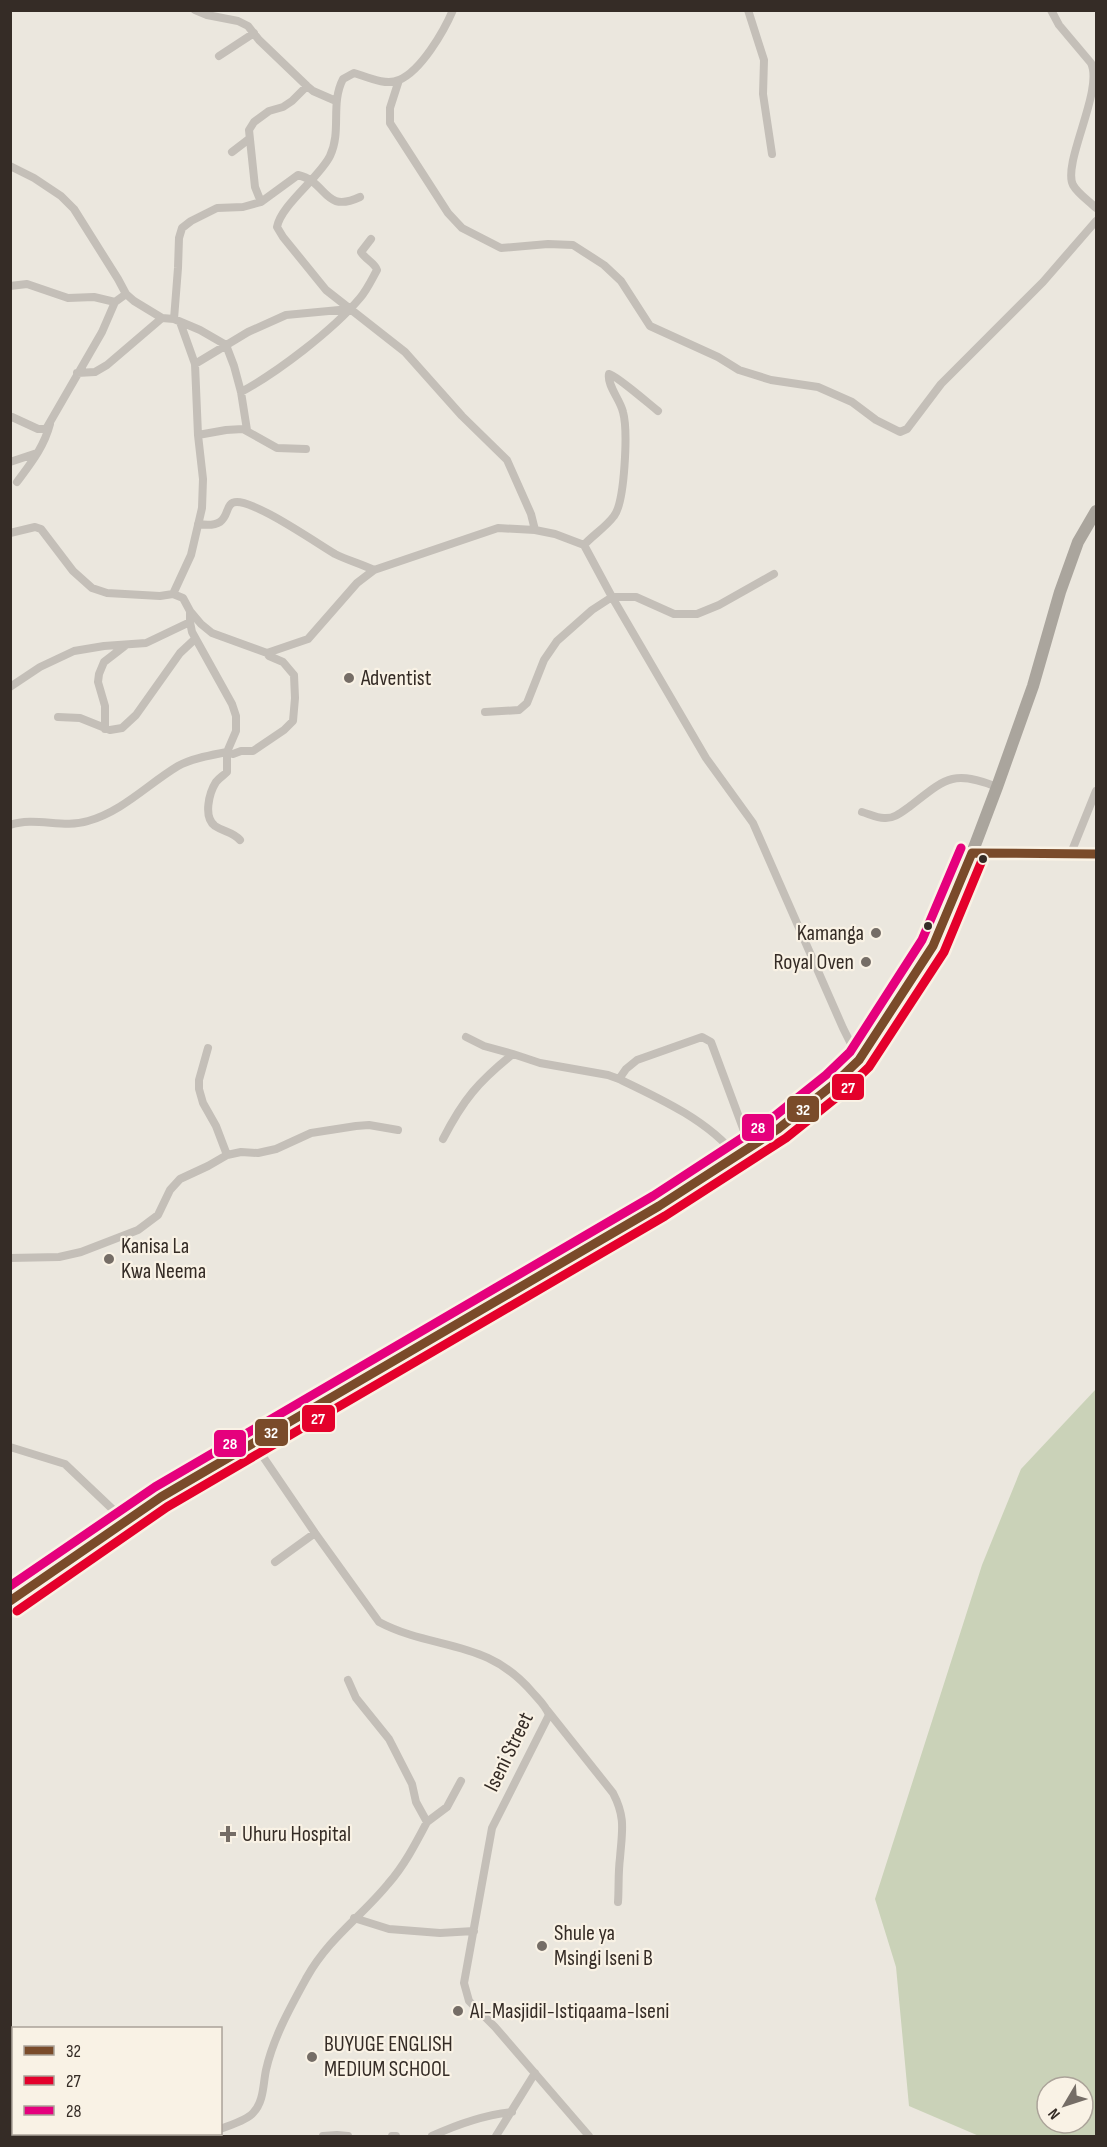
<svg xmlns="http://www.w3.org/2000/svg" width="1107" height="2147" viewBox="0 0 1107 2147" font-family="'Sofia Sans Condensed',sans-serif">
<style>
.green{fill:#cad2b8;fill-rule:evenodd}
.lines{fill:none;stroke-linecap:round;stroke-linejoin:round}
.minor{stroke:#c4bfb8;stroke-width:8}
.major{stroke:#b3ada7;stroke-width:10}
.highway{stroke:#aaa59d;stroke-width:12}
.bus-1-casing{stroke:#f9f2e5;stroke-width:14}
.bus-2-casing{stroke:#f9f2e5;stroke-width:14}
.bus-3-casing{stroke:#f9f2e5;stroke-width:14}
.bus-1{stroke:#7a4b2a;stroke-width:9}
.bus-2{stroke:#e4002b;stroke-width:9}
.bus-3{stroke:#e5007d;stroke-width:9}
.poi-dot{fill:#756d66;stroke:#f9f2e5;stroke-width:2}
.bus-dot{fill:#352c26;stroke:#f9f2e5;stroke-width:2}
.labels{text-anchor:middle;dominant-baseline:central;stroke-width:4.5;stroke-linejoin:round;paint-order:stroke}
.poi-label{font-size:22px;fill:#352c26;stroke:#f9f2e5;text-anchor:start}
.street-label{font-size:22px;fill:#352c26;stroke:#f9f2e5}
.line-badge{stroke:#f9f2e5;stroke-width:2}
.badge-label{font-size:16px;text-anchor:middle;font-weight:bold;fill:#fff}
</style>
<rect width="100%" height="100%" fill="#ebe7de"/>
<path class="green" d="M 1096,1389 L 1096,2136 L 979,2136 L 909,2106 L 896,1967 L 875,1899 L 982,1565 L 1021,1469 ZM 1047,2087 L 1083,2087 L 1083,2123 L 1047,2123 Z"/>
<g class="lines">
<path class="minor" d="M 195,10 L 207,15 L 238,21 L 248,26 L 259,40 L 307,86 L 313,91 L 336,101
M 453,10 C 444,31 421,71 399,80 C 386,86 367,77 354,73 L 343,79 C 330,104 342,131 330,156 C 319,178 281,205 277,227 L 283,237 L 326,290 L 405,352 L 462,416 L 507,460 L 531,514 L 535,530
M 748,10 L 764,60 L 763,94 L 772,154
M 1051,10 L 1059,25 L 1091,63 C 1104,90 1062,163 1073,185 C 1078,194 1089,201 1096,208
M 219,56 L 254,33
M 399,80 L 390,108 L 390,123 L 448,213 L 462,228 L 501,248 L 548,244 L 573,245 L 604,265 L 621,281 L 650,326 L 718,357 L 739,370 L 771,380 L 818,387 L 852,402 L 876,420 L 900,432 L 907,429 L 941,384 L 1043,282 L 1096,221
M 232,152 L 249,139
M 10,166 L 34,178 L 61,196 L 74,209 L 118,279 L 126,294 L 134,301 L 162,318 L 174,319 L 200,330 L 226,345 L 234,366 L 241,392 L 247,430
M 261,202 L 255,187 L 249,130 L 254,122 L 269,111 L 283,107 L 292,101 L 307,86
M 10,286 L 27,284 L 68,298 L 94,297 L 115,302
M 174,319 L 178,268 L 179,238 L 182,228 L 191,221 L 217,208 L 243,207 L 261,202 L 298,175 C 328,182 323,214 360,197
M 195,364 L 248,332 L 286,315 L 350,309
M 77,373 L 95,372 L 107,365 L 162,318
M 241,392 C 278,372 333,330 360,298 C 367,290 372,279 377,270 C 375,263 365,259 361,252 L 371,239
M 12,417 L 38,429 L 46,429 L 102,332 L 115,302 L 126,294
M 198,435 L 226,430 L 243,429 L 277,448 L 306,449
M 10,462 L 37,453
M 17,482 C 31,463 44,447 50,424
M 198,524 C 236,530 220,502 237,502 C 257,502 315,542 335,554 C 347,560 361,564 374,570
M 10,533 L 35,527 L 41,529 L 73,571 L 92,588 L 107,593 L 160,596 L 173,594 L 183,598 L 190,611 L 190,622 L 192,632 L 232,704 L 236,716 L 236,731 L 227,752 C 212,755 192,758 178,766 C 148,784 123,811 88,821 C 63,829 35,816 10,825
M 584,545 C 593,535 606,527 614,516 C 625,502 628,430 623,412 C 620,399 607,386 609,374 C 616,375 649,404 658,411
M 173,594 L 191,555 L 202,508 L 203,479 L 198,435 L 195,364 L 180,322
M 190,611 L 201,624 L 212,633 L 267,653
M 10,687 L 40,667 L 74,651 L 104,646 L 146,643 L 190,622
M 485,712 L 519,710 L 527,703 L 544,660 L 557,641 L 592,610 L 612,597 L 636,597 L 674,614 L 697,614 L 719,605 L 774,574
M 58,717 L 80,718 L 110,730 L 122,728 L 136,715 L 180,653 L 195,639
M 105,729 L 105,706 L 98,682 L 99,674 L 104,662 L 126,645
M 862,812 C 869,814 877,818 884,818 C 894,819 902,812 909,807 C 945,779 952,769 997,787
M 240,840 C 233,832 224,832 215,826 C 203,817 209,793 216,782 C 219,778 223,776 227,772 L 227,752 L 233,754 L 241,751 L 253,751 L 284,730 L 293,721 L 295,698 L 294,675 L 283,662 L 269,656 L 267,653 L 308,639 L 357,583 L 374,570 L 498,528 L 535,530 L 555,534 L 584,545 L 612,597 L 706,758 L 753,823 L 843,1028 L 859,1060
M 1071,853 L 1096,791
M 466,1037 L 484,1046 L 513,1054
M 208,1048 L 199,1080 L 199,1089 L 203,1103 L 216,1126 L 227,1155
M 619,1079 L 626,1069 L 637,1060 L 702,1037 L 711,1042 L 750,1147
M 443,1139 C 463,1100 478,1082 513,1054 L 540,1063 L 608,1075 L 619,1079 C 659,1098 709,1121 736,1156
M 10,1258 L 59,1257 L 81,1252 L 138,1230 L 158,1215 L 170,1190 L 180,1179 L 208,1166 L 227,1155 L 241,1152 L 258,1153 L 276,1149 L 311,1133 L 356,1126 L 369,1125 L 398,1130
M 253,1442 L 315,1533 L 379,1622 C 434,1651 487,1638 533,1693 C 539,1700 546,1706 549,1715 L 545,1723 L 492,1828 L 464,1983 L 469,2001 L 495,2027 L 589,2136
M 10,1447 L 65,1464 L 125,1521
M 275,1562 L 315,1533
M 547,1710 L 613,1793 C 626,1818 622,1831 620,1858 C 618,1873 619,1888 618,1902
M 427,1822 L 447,1807 L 461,1781
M 354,1918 L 389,1929 L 440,1933 L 474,1931
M 10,2126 L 14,2127
M 220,2129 C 230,2125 247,2120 253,2113 C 264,2102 263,2084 266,2070 C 273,2038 291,2006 307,1977 C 329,1938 361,1917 388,1884 C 404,1866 416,1843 427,1822 L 416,1802 L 412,1784 L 389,1739 L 356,1698 L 348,1680
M 31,2134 L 41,2136
M 209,2136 L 214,2134
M 323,2136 L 337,2135 L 348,2136
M 392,2136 L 396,2136
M 432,2136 C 458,2124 484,2115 512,2112
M 496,2136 L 535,2073"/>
<path class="major" d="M 972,853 L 1096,854"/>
<path class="highway" d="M 10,1601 L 161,1497 L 659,1206 L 778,1129 L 834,1084 L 859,1060 L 933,946 L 972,853 L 997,787 L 1033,686 L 1060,592 L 1078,542 L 1096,511"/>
<g class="bus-1-casing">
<path id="bus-1" d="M 972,853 L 1096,854
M 10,1601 L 161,1497 L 659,1206 L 778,1129 L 834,1084 L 859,1060 L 933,946 L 972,853"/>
</g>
<g class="bus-2-casing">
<path id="bus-2" d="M 17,1611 L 167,1507 L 665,1216 L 786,1138 L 842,1093 L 869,1067 L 944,952 L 983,858"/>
</g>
<g class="bus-3-casing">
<path id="bus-3" d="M 10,1586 L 155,1487 L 653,1196 L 771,1119 L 826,1075 L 850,1052 L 922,940 L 961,848"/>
</g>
<use href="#bus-1" class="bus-1"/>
<use href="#bus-2" class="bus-2"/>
<use href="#bus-3" class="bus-3"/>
</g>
<g class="poi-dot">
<circle cx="349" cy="678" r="6"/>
<circle cx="876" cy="933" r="6"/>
<circle cx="866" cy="962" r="6"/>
<circle cx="109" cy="1259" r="6"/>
<path d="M225 1825h6v6h6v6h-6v6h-6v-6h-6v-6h6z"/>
<circle cx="542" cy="1946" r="6"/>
<circle cx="458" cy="2011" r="6"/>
<circle cx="312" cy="2057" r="6"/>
</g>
<g class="bus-dot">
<circle cx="983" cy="859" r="5"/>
<circle cx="928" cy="926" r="5"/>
</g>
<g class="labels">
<g class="poi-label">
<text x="361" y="678">Adventist</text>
<text x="864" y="933" text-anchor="end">Kamanga</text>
<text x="854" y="962" text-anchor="end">Royal Oven</text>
<text x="121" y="1246">Kanisa La<tspan x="121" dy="25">Kwa Neema</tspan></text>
<text x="242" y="1834">Uhuru Hospital</text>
<text x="554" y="1933">Shule ya<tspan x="554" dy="25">Msingi Iseni B</tspan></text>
<text x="470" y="2011">Al-Masjidil-Istiqaama-Iseni</text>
<text x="324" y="2044">BUYUGE ENGLISH<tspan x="324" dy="25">MEDIUM SCHOOL</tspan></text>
</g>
<g class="street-label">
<text transform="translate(509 1752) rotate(-64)">Iseni Street</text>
</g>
</g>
<g class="line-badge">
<rect x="831" y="1073" width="34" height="28" rx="6" fill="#e4002b"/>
<rect x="786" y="1095" width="34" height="28" rx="6" fill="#7a4b2a"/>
<rect x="741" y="1113" width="34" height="29" rx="6" fill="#e5007d"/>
<rect x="301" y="1404" width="35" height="29" rx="6" fill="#e4002b"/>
<rect x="254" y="1418" width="35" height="29" rx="6" fill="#7a4b2a"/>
<rect x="213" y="1429" width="34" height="29" rx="6" fill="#e5007d"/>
</g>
<g class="badge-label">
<text x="848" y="1093">27</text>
<text x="803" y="1115">32</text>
<text x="758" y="1133">28</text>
<text x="318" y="1424">27</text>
<text x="271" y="1438">32</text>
<text x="230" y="1449">28</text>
</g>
<rect width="1107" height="2147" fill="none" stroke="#352c26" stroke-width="24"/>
<rect x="12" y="2027" width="210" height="108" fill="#f9f2e5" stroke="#aba399" stroke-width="1.5"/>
<rect x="24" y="2046" width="30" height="9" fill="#7a4b2a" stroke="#aba399" stroke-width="1.5"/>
<text x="66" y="2057" font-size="18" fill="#352c26">32</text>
<rect x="24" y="2076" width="30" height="9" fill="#e4002b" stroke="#aba399" stroke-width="1.5"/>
<text x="66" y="2087" font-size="18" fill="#352c26">27</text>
<rect x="24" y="2106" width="30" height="9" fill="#e5007d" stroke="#aba399" stroke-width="1.5"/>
<text x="66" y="2117" font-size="18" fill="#352c26">28</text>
<g transform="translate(1065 2105) rotate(231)"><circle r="28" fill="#f9f2e5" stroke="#aba399" stroke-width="1.5"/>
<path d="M0-4.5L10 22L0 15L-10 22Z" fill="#756d66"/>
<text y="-9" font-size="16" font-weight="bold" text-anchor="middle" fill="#352c26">N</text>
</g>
</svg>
